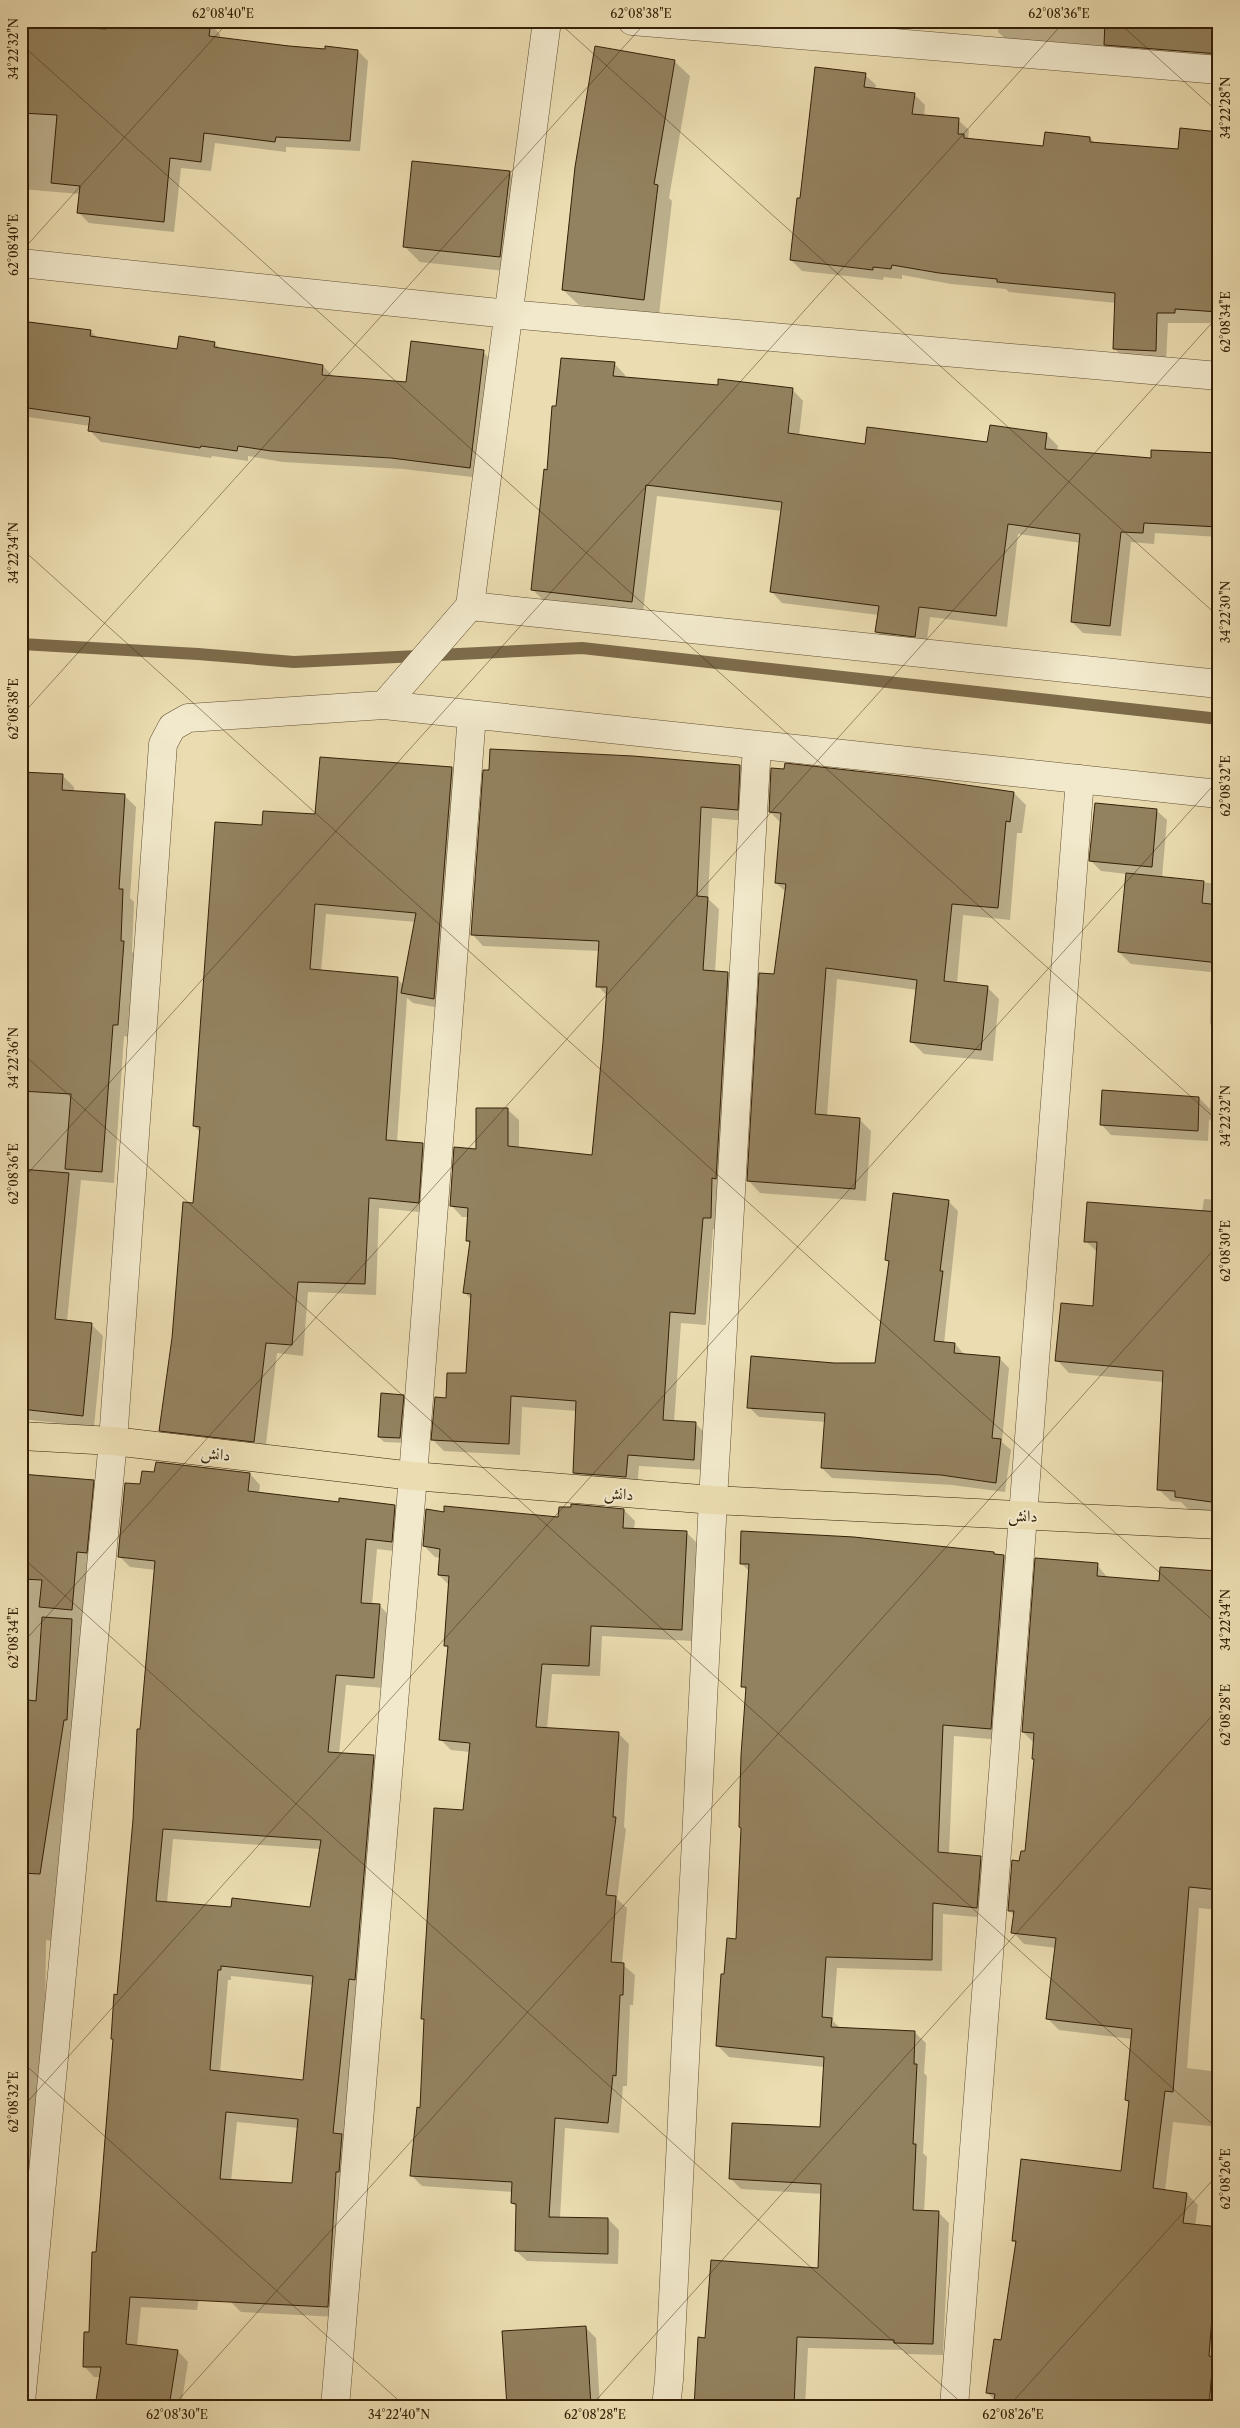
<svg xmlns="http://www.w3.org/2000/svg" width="1240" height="2428" viewBox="0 0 1240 2428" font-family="'Libre Caslon Text',Amiri,serif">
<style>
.shadow{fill:#0003;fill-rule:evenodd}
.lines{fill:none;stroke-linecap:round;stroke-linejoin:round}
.stream{stroke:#7d6b4a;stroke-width:12}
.building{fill:#93825f;stroke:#342007;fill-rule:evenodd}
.minor-casing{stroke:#624f32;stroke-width:29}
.major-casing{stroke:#342007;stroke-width:29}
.minor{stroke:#f2e9cc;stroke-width:28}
.major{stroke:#ebddb1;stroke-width:28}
.ticks{fill:none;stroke:#342007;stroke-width:1;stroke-opacity:0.45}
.labels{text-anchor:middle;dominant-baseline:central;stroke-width:4.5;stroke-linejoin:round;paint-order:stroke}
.street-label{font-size:16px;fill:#342007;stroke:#f2e9cc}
.neatline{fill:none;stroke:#342007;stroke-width:2}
.ticks-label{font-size:12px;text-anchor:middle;fill:#342007}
</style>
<rect width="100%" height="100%" fill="#ebddb1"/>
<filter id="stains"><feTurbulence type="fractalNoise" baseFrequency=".004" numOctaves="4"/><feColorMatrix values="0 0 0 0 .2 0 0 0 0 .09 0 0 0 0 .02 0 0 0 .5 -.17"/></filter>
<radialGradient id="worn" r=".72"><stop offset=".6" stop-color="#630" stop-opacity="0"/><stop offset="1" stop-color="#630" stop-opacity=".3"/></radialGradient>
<path class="shadow" d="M 21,21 L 25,24 L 107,30 L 210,24 L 220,34 L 220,38 L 326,50 L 326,47 L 358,51 L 368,61 L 360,151 L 286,147 L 286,152 L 215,143 L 211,171 L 181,168 L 174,232 L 89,223 L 78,212 L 80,194 L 21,189 Z
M 1000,21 L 1219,21 L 1219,64 L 1009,42 L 998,32 Z
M 674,61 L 690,76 L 669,198 L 672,201 L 659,315 L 579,305 L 563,290 Z
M 865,75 L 876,85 L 875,89 L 914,94 L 925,105 L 924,116 L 958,120 L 969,130 L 968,139 L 1044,147 L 1090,138 L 1095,143 L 1179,151 L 1217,133 L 1219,112 L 1219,323 L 1168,323 L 1166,361 L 1125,359 L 1115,349 L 1116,303 L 1009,292 L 1006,289 L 951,284 L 902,275 L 902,279 L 884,277 L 883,280 L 802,271 L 791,260 L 801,200 Z
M 509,172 L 524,188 L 515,272 L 420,262 L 405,247 Z
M 21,322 L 90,331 L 98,338 L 178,350 L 214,343 L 221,349 L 323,366 L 334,377 L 407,383 L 483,352 L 494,363 L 481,478 L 403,469 L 283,462 L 248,456 L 248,461 L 212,456 L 211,458 L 101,442 L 90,431 L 90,426 L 21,416 Z
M 614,363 L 625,375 L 625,378 L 719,386 L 792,389 L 803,401 L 799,436 L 866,445 L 988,444 L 1046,434 L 1058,446 L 1057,451 L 1152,459 L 1219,454 L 1219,537 L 1155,533 L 1154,544 L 1131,542 L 1121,636 L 1083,633 L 1072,622 L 1081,543 L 1018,534 L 1007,627 L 930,617 L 926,647 L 888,643 L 877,632 L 879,615 L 782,603 L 771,591 L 782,511 L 657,496 L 643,612 L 544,601 L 533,590 L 557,407 Z
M 740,766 L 751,778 L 748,821 L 712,818 L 708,899 L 719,909 L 715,972 L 728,973 L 739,984 L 722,1229 L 713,1229 L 706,1325 L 681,1323 L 674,1422 L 696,1424 L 707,1435 L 705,1470 L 639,1466 L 637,1488 L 585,1484 L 574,1473 L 577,1411 L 522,1407 L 520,1455 L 444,1451 L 433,1440 L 447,1399 L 467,1375 L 472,1300 L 465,1293 L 471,1244 L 467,1241 L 469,1217 L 462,1217 L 451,1205 L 477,1150 L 507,1109 L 519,1120 L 519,1149 L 593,1156 L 607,996 L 598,986 L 600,951 L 483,946 L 472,934 Z
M 452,768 L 463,779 L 445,1009 L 413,1003 L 407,998 L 397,1142 L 423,1145 L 434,1156 L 429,1213 L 379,1208 L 376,1295 L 308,1292 L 303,1356 L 277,1353 L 265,1452 L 172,1441 L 161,1430 L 194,1204 L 201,1133 L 194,1126 L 264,826 L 316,815 ZM 326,914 L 416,922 L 403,985 L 397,978 L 321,972 Z
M 21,773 L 62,775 L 74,787 L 74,792 L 124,795 L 136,807 L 130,898 L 134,902 L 132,952 L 135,954 L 130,1037 L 124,1036 L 114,1183 L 81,1180 L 67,1321 L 91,1324 L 103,1336 L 94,1427 L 21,1419 Z
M 1014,793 L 1026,805 L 1022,833 L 1017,833 L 1010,920 L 963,915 L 957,984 L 987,987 L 999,999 L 993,1061 L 924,1054 L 912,1042 L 917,990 L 837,979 L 827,1116 L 859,1119 L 871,1131 L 866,1201 L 760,1193 L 749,1181 L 786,892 L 776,883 L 781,823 L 770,812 Z
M 1156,810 L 1167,820 L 1162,878 L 1219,884 L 1219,1130 L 1209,1119 L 1208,1141 L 1111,1135 L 1101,1124 L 1199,1098 L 1210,1109 L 1215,1029 L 1210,1024 L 1211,972 L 1131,964 L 1119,952 L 1127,874 L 1101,871 L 1091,861 Z
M 1204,1199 L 1219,1200 L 1219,1513 L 1188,1509 L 1181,1502 L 1171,1501 L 1158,1489 L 1164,1382 L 1069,1373 L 1057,1360 L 1094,1308 L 1098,1253 L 1086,1241 L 1202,1212 Z
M 948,1201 L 958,1211 L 944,1344 L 955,1344 L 965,1355 L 999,1358 L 1009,1368 L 1002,1442 L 1011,1450 L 1005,1492 L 952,1485 L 832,1478 L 822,1468 L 826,1422 L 759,1417 L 749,1407 L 834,1364 L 876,1365 L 890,1263 L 887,1260 Z
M 403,1396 L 408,1401 L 405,1443 L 384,1442 L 379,1437 Z
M 250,1474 L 260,1485 L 259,1494 L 340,1504 L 394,1506 L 405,1517 L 402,1552 L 377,1549 L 372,1605 L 379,1605 L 390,1616 L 385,1688 L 346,1685 L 339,1754 L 373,1756 L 384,1767 L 338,2317 L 241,2312 L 230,2301 L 214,2208 L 197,2310 L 141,2307 L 137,2346 L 178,2351 L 188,2362 L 181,2407 L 96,2407 L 101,2377 L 94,2377 L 84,2366 L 90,2333 L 114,2040 L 112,2038 L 118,1996 L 156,1570 L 130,1567 L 119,1556 L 141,1486 ZM 173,1839 L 320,1849 L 311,1908 L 232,1909 L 167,1903 ZM 231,1976 L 313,1985 L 304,2081 L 220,2073 L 228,1980 L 231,1980 ZM 237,2122 L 299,2128 L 293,2185 L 231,2181 Z
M 21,1475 L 93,1481 L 104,1493 L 75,1730 L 62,1816 L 54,1941 L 46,1940 L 45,2023 L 43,2022 L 35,2183 L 27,2182 L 23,2326 L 21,2326 Z
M 624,1510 L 635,1521 L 634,1530 L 686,1532 L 697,1543 L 693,1641 L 602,1636 L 600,1676 L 552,1674 L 547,1729 L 618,1733 L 629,1744 L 624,1827 L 626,1829 L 617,1899 L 627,1908 L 622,1964 L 635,1975 L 633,2005 L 630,2005 L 627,2086 L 623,2086 L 619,2133 L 565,2128 L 560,2218 L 608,2219 L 619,2230 L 618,2264 L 527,2261 L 516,2251 L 517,2207 L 512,2203 L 513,2192 L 422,2186 L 411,2175 L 421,2109 L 425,2021 L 422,2018 L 464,1811 L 470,1752 L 451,1750 L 440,1739 L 449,1649 L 445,1645 L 450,1586 L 439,1575 L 441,1558 L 435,1557 L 424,1546 L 445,1513 L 559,1519 Z
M 993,1553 L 1004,1556 L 1015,1567 L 1001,1740 L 954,1736 L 949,1854 L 980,1858 L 991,1869 L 988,1918 L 943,1914 L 942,1971 L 837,1968 L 833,2021 L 841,2029 L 914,2032 L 926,2043 L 924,2073 L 927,2076 L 923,2153 L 927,2157 L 924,2212 L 938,2212 L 949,2223 L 943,2355 L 906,2354 L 903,2350 L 808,2348 L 805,2407 L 695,2407 L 706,2339 L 820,2269 L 822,2194 L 741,2189 L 730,2178 L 822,2128 L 825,2067 L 729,2057 L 718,2046 L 725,1976 L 737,1941 L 747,1691 L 742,1686 L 750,1572 L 741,1563 Z
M 1097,1565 L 1108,1578 L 1160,1582 L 1219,1572 L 1219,1910 L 1199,1908 L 1187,2068 L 1219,2072 L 1219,2127 L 1173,2122 L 1165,2191 L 1187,2194 L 1198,2205 L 1195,2226 L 1219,2229 L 1219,2407 L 994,2407 L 995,2401 L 987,2392 L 1002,2343 L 1017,2244 L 1013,2240 L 1123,2173 L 1130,2104 L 1126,2100 L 1132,2039 L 1059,2030 L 1048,2019 L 1057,1948 L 1024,1944 L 1013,1932 L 1014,1916 L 1009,1910 L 1021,1862 L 1026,1852 L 1035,1760 L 1034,1743 L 1023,1732 Z
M 586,2328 L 596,2338 L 600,2407 L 508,2407 Z"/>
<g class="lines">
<path class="stream" d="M 21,644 L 198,654 L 294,662 L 582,648 L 1219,719"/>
</g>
<path class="building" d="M 155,21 L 211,21 L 209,36 L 289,46 L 325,49 L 325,46 L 358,50 L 350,141 L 276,137 L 275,142 L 204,133 L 201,162 L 170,158 L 164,222 L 77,213 L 80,186 L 51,183 L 57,115 L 21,113 L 21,24 L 106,29 L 106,22 L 154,26 Z
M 1105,21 L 1219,21 L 1219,54 L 1104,45 Z
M 595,46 L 675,60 L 654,184 L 658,185 L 644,300 L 562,290 L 575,167 Z
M 815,67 L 866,73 L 864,87 L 915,93 L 912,114 L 959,118 L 958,134 L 964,134 L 964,138 L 1043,146 L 1045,132 L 1090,137 L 1090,142 L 1178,149 L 1180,128 L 1219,132 L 1219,312 L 1175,309 L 1175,313 L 1157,313 L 1156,351 L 1113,349 L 1115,293 L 997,282 L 997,279 L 939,273 L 892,265 L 891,269 L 873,267 L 873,270 L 790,260 L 797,198 L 800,198 Z
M 412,161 L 510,171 L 500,257 L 403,247 Z
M 21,321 L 91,330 L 90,336 L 177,349 L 179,336 L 215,342 L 214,347 L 323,365 L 322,375 L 406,382 L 411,341 L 484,350 L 470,468 L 391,458 L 271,451 L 238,446 L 237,451 L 201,446 L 200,448 L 88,431 L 90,417 L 21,407 Z
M 561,358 L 615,362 L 613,376 L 718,385 L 718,379 L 793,388 L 788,433 L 865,444 L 867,427 L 987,442 L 990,425 L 1047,433 L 1045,449 L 1151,458 L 1151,450 L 1219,453 L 1219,527 L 1144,523 L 1143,533 L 1121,532 L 1110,626 L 1071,622 L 1080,534 L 1008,524 L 996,616 L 919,607 L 915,637 L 875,632 L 879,606 L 770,592 L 782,502 L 646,485 L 632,602 L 531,590 L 544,469 L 547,470 L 552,406 L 556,406 Z
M 490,749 L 633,756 L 740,765 L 738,810 L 701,807 L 697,896 L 708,897 L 703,970 L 728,972 L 716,1179 L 712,1178 L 711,1218 L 703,1218 L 695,1314 L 670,1312 L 663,1420 L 696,1422 L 694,1460 L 628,1455 L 626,1477 L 573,1473 L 576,1401 L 511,1396 L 509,1444 L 431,1440 L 435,1397 L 446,1398 L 447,1373 L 466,1373 L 471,1294 L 463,1293 L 470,1241 L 466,1241 L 468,1208 L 450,1206 L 454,1147 L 476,1149 L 476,1108 L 508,1108 L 508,1146 L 592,1155 L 603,1042 L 607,987 L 596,987 L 599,941 L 471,935 L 483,770 L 489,770 Z
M 320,757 L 452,767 L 434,999 L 401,993 L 416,913 L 315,904 L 310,969 L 398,977 L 386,1140 L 423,1143 L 419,1203 L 369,1198 L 365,1284 L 298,1282 L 292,1345 L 266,1343 L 254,1442 L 159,1431 L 172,1338 L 183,1202 L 193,1203 L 200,1127 L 193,1126 L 215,822 L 262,825 L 263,811 L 315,814 Z
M 785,763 L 918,778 L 1014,792 L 1010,822 L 1006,821 L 998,908 L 952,904 L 944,981 L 988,986 L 981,1050 L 910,1042 L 917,980 L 826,968 L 815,1114 L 860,1118 L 855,1189 L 747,1181 L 759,973 L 774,974 L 786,884 L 775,883 L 781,813 L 769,812 L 771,768 L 784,769 Z
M 21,772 L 63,774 L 62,790 L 125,794 L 119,889 L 123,889 L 121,941 L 124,941 L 118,1025 L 113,1025 L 102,1172 L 65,1169 L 71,1094 L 21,1091 Z
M 1095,803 L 1157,809 L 1152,867 L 1089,861 Z
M 1126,873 L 1204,881 L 1202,903 L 1219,905 L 1219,963 L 1118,952 Z
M 1102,1090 L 1199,1097 L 1198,1131 L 1100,1125 Z
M 21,1169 L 69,1173 L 55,1319 L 92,1323 L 83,1416 L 21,1409 Z
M 893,1193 L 949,1200 L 940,1271 L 943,1271 L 934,1341 L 955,1343 L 954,1353 L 1000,1357 L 992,1438 L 1001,1439 L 996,1483 L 941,1475 L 821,1468 L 825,1413 L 747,1408 L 751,1356 L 834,1363 L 875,1363 L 889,1261 L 885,1260 Z
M 1087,1202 L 1219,1212 L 1219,1503 L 1175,1497 L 1175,1491 L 1157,1490 L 1163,1371 L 1055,1361 L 1061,1303 L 1093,1306 L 1097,1242 L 1084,1242 Z
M 381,1393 L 404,1395 L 400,1438 L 378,1437 Z
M 156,1462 L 250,1473 L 248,1491 L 339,1502 L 339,1498 L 395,1505 L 392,1542 L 366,1539 L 361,1603 L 380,1604 L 374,1678 L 336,1675 L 328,1752 L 374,1755 L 355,1980 L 349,1979 L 333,2133 L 342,2134 L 339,2172 L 336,2172 L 328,2307 L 130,2297 L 126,2344 L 178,2350 L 169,2407 L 95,2407 L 101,2367 L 83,2367 L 84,2332 L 89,2332 L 92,2252 L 96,2252 L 113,2039 L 111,2039 L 114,1994 L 117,1995 L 133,1820 L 137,1729 L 140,1729 L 155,1561 L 118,1557 L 125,1483 L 140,1484 L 142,1471 L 154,1472 ZM 163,1829 L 321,1840 L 310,1907 L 232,1898 L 231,1907 L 156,1901 ZM 221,1966 L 313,1976 L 303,2080 L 210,2070 L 218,1970 L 221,1970 ZM 226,2112 L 298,2119 L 292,2183 L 220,2179 Z
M 21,1474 L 94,1480 L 87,1553 L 77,1552 L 72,1610 L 39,1607 L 42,1580 L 21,1579 Z
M 571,1504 L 624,1509 L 623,1528 L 687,1531 L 682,1630 L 591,1626 L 589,1666 L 542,1664 L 536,1727 L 619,1732 L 613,1817 L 616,1817 L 606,1895 L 616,1896 L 611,1962 L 624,1963 L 623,1995 L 620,1995 L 616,2076 L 613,2075 L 608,2123 L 555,2118 L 549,2217 L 608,2218 L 608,2254 L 515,2251 L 516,2204 L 511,2203 L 512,2182 L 410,2176 L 417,2107 L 420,2108 L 424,2019 L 421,2019 L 434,1808 L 463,1810 L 470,1743 L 439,1740 L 448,1646 L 444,1646 L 449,1576 L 438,1575 L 440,1549 L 423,1546 L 426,1509 L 444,1512 L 444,1506 L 558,1517 L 559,1507 L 571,1507 Z
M 741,1531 L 854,1537 L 994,1552 L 994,1554 L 1004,1555 L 991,1729 L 943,1725 L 938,1852 L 981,1856 L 977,1908 L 933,1903 L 932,1960 L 826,1957 L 822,2017 L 832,2018 L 831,2027 L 915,2031 L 914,2064 L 917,2064 L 913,2144 L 916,2144 L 913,2210 L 939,2211 L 933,2344 L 894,2343 L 894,2340 L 797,2337 L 794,2407 L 736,2404 L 736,2407 L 694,2407 L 698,2337 L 705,2338 L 711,2260 L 818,2268 L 821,2184 L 729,2179 L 732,2123 L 820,2127 L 824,2057 L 716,2046 L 721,1974 L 724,1974 L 727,1938 L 736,1939 L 741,1828 L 739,1827 L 741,1755 L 746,1687 L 741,1687 L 749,1564 L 740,1564 Z
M 1035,1558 L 1098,1563 L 1097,1576 L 1159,1581 L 1160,1567 L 1219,1571 L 1219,1890 L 1189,1887 L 1173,2092 L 1165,2091 L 1153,2188 L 1187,2193 L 1183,2223 L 1219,2227 L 1209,2356 L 1213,2357 L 1209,2407 L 993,2407 L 995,2394 L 986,2393 L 994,2339 L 1001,2340 L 1016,2241 L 1012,2241 L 1021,2159 L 1121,2171 L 1129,2101 L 1125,2100 L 1132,2029 L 1046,2019 L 1056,1938 L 1011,1933 L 1014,1911 L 1008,1911 L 1012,1860 L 1019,1861 L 1021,1851 L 1025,1851 L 1034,1759 L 1032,1759 L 1034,1733 L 1022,1732 Z
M 42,1617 L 72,1619 L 67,1720 L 64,1720 L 40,1874 L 21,1873 L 21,1699 L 36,1701 Z
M 586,2326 L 591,2406 L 507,2407 L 502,2331 Z"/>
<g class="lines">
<g class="minor-casing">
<path id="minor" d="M 632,21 L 1219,70
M 21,263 L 508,314 L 1219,376
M 470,606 L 1219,684
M 384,705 L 470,606 L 547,21
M 21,2402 L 113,1441 L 163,744 L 172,727 L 188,718 L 384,705 L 1219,794
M 335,2407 L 413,1476 L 472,715
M 666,2407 L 669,2380 L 713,1500 L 757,745
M 954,2407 L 1080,779"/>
</g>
<g class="major-casing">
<path id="major" d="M 21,1436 L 113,1441 L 413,1476 L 713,1500 L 1219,1525"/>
</g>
<use href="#minor" class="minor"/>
<use href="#major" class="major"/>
</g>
<path class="ticks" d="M 557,21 L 1219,617M 1117,21 L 1219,113M 21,44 L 1219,1122M 21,252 L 229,21M 21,548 L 1219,1626M 21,716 L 647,21M 21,1052 L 1219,2130M 21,1181 L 1065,21M 21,1556 L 966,2407M 21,1645 L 1219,315M 21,2061 L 406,2407M 21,2109 L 1219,779M 172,2407 L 1219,1244M 590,2407 L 1219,1708M 1008,2407 L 1219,2173"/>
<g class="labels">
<g class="street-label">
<text transform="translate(216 1453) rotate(7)">دانش</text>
<text transform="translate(619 1493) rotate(5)">دانش</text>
<text transform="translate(1023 1515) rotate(3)">دانش</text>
</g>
</g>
<rect width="1240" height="2428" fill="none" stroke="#ebddb1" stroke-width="55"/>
<rect x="28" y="28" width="1184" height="2372" class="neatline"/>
<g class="ticks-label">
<text x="223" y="18">62°08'40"E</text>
<text x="641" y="18">62°08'38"E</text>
<text x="1059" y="18">62°08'36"E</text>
<text transform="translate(14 49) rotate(-90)" y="4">34°22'32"N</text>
<text transform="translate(1226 108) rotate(-90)" y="4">34°22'28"N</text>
<text transform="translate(14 245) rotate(-90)" y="4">62°08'40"E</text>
<text transform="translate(1226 322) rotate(-90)" y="4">62°08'34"E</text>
<text transform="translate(14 553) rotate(-90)" y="4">34°22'34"N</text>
<text transform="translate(1226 612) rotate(-90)" y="4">34°22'30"N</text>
<text transform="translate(14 709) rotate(-90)" y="4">62°08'38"E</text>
<text transform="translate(1226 786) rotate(-90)" y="4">62°08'32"E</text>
<text transform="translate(14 1058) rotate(-90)" y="4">34°22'36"N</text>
<text transform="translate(1226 1116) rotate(-90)" y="4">34°22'32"N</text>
<text transform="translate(14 1174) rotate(-90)" y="4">62°08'36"E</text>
<text transform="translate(1226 1251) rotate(-90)" y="4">62°08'30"E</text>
<text transform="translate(1226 1620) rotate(-90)" y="4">34°22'34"N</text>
<text transform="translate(14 1638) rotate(-90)" y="4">62°08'34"E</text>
<text transform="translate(1226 1715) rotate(-90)" y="4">62°08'28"E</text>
<text transform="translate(14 2102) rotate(-90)" y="4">62°08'32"E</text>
<text transform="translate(1226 2179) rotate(-90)" y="4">62°08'26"E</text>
<text x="177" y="2419">62°08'30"E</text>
<text x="399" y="2419">34°22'40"N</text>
<text x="595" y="2419">62°08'28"E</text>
<text x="1013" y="2419">62°08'26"E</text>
</g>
<rect width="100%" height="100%" filter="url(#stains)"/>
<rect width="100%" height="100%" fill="url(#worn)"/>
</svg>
